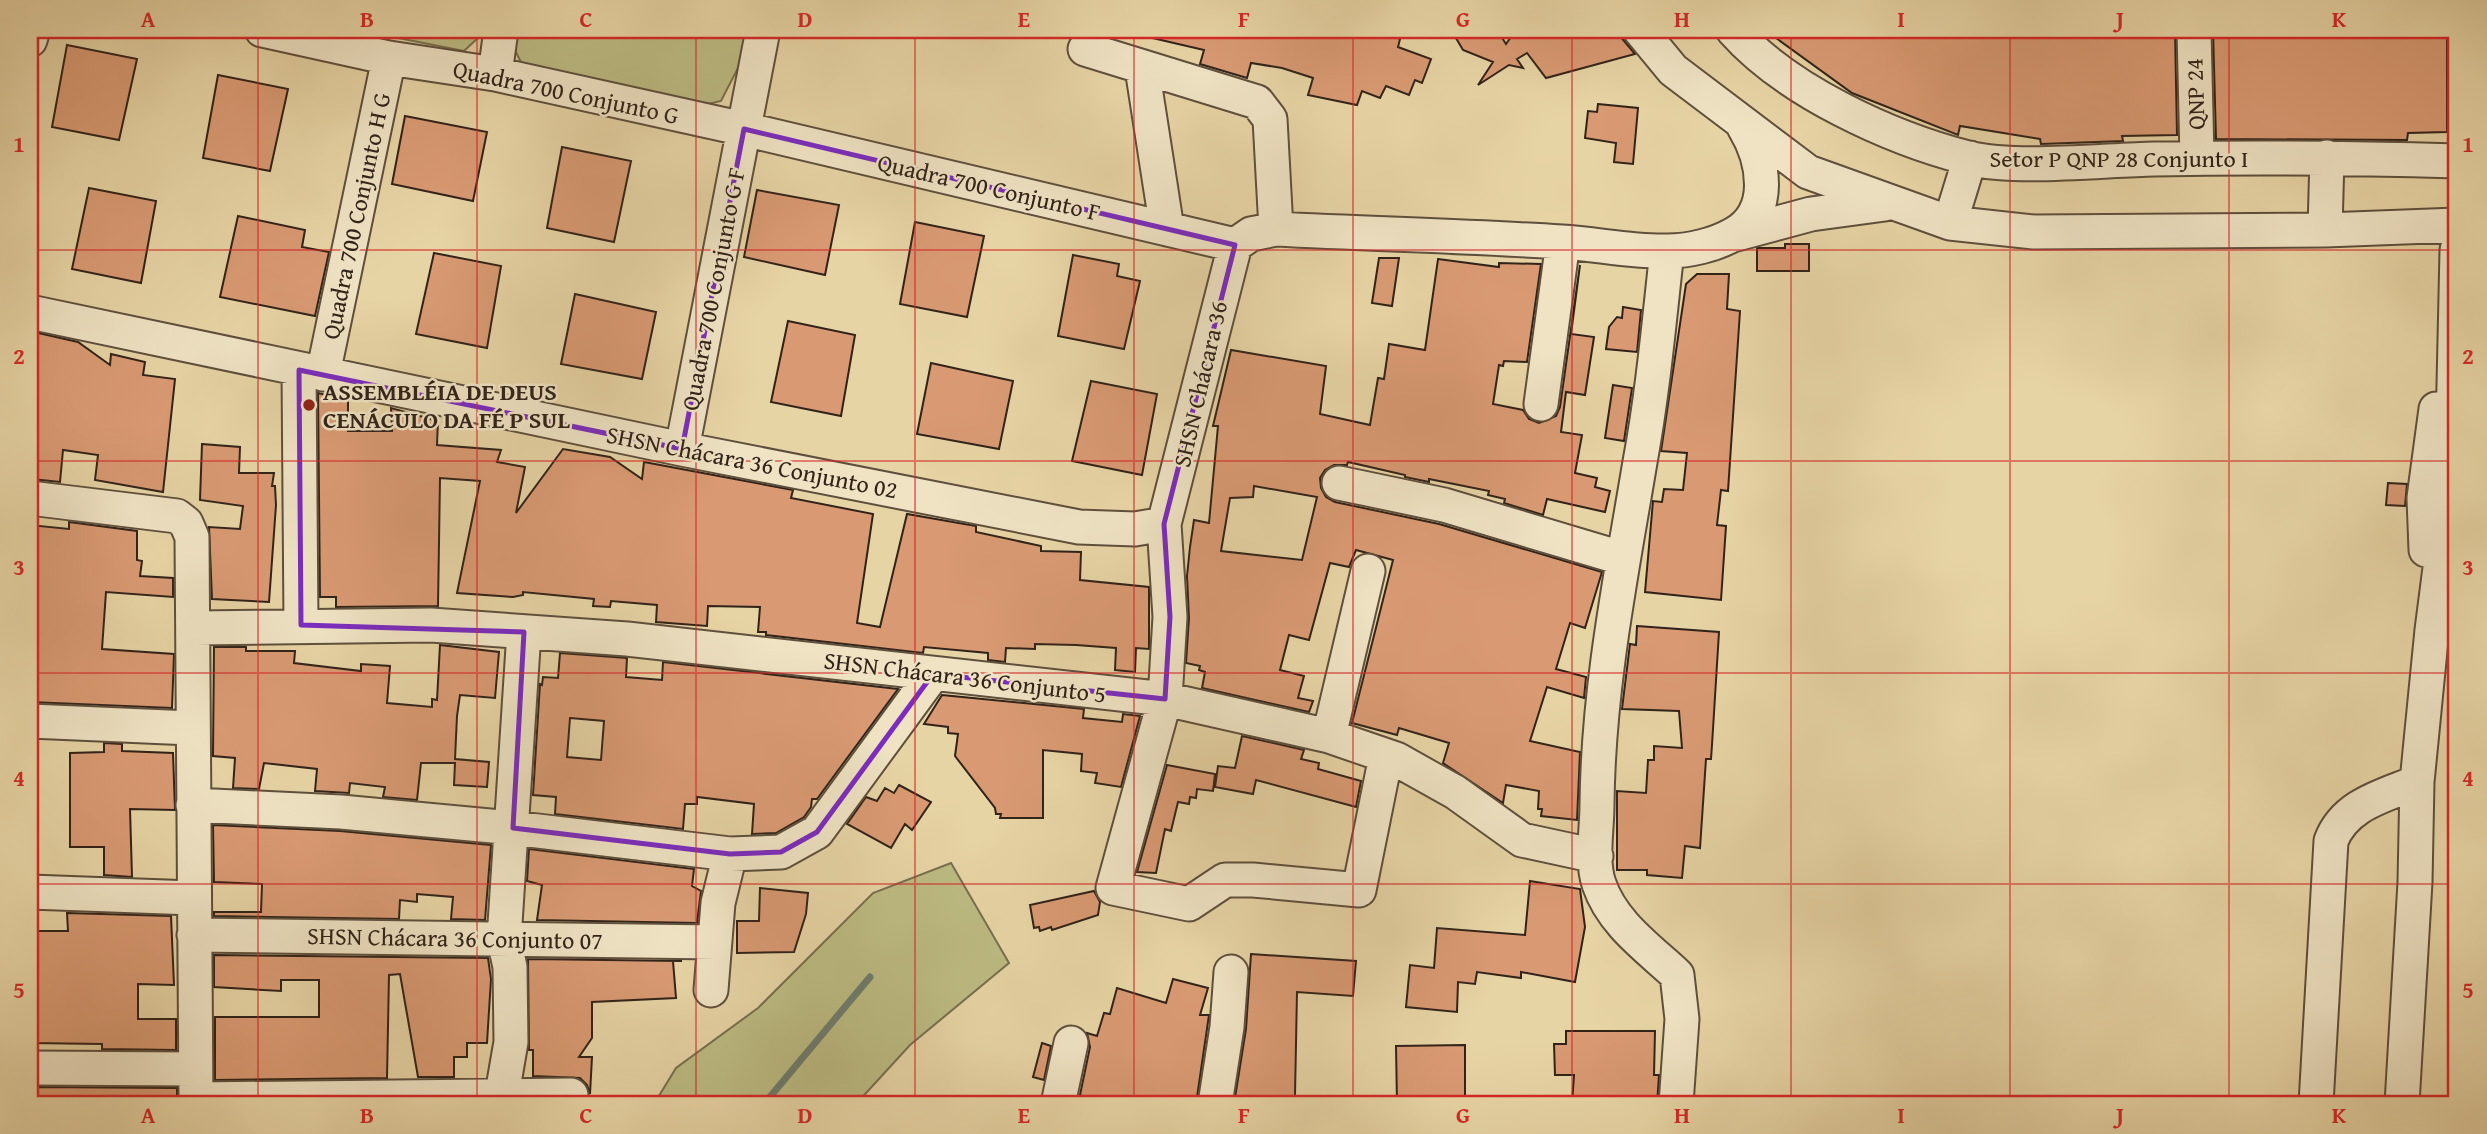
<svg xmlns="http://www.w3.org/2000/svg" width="2487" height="1134" viewBox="0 0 2487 1134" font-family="'Gentium Book Plus',serif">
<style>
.green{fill:#bcbb82;stroke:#766f4e;stroke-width:2}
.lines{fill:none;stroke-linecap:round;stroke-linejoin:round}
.stream{stroke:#6e7c6e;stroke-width:7}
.building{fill:#d99a73;stroke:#312319;stroke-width:2;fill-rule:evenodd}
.minor-casing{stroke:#5e4f3c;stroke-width:37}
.minor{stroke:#efe3c4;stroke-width:33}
.marked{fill:none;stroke:#7b2cbf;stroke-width:5;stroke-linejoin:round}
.grid{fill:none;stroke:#d62828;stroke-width:2;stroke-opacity:0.55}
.poi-dot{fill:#8f2418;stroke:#efe3c4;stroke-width:2.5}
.labels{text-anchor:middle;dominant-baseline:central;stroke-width:5;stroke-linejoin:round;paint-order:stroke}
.street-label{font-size:24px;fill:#312319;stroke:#efe3c4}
.poi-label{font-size:24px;font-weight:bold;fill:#312319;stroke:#efe3c4;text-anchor:start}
.neatline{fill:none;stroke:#d62828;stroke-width:2.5}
.grid-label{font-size:23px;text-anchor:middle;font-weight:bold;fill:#d62828}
</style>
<rect width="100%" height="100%" fill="#e7d4a5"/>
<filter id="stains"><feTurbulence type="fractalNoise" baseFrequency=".00286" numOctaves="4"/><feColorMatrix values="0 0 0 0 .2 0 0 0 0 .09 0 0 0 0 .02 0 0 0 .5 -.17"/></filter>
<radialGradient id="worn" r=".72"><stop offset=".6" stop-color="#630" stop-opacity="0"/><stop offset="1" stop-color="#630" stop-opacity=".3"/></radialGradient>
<path class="green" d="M 357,30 L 481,30 L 480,36 L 464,51 Z
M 508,30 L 747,30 L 738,68 L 721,101 L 708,104 L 523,66 L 507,35 Z
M 951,863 L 1009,963 L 910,1045 L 856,1104 L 654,1104 L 676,1068 L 758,1008 L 873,893 Z"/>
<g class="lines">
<path class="stream" d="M 764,1104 L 870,977"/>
</g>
<path class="building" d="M 1149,30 L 1382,30 L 1400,39 L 1398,47 L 1431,59 L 1422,83 L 1415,80 L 1409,95 L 1386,86 L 1380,98 L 1362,91 L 1357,105 L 1308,95 L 1313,78 L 1282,68 L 1251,63 L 1247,78 L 1200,64 L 1204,50 L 1148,37 Z
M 1470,30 L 1481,30 L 1485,37 L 1497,30 L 1506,44 L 1516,30 L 1531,30 L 1536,36 L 1549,30 L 1615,30 L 1635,54 L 1546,78 L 1527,53 L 1517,59 L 1523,68 L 1509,65 L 1478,85 L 1493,62 L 1463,50 L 1456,38 Z
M 1765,30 L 2175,30 L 2177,135 L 2122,136 L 2123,141 L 2041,144 L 2040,139 L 1960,126 L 1958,135 L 1852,93 Z
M 2213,30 L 2447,30 L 2447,132 L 2408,133 L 2407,140 L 2216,139 Z
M 67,45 L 137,59 L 119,140 L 52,127 Z
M 218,75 L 288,89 L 270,171 L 203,158 Z
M 1598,104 L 1638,108 L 1633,164 L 1614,162 L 1616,143 L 1585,138 L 1588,111 L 1597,112 Z
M 405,116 L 487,132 L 473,201 L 392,184 Z
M 562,147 L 631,161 L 614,242 L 547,228 Z
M 89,188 L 156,201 L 141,283 L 72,269 Z
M 757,190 L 839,205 L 825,275 L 744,257 Z
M 238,216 L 305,230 L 302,247 L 329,252 L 315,316 L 220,297 Z
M 915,222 L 984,236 L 967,317 L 900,304 Z
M 1785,244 L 1809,244 L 1809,271 L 1757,271 L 1757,248 L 1785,248 Z
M 434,253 L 501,266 L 487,348 L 416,334 Z
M 1073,255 L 1119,264 L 1117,276 L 1140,281 L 1124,349 L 1058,336 Z
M 1379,258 L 1399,258 L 1392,306 L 1372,303 Z
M 1438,259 L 1499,267 L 1499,263 L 1541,264 L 1527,362 L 1504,361 L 1503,366 L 1499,365 L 1493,404 L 1523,410 L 1529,419 L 1539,423 L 1556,416 L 1560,407 L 1580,265 L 1571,334 L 1594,337 L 1585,395 L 1566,392 L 1561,432 L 1582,435 L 1575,473 L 1597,478 L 1595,487 L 1610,491 L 1605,512 L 1547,499 L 1543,515 L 1504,503 L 1505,499 L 1488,495 L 1489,491 L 1429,479 L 1429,482 L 1405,477 L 1405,475 L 1348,462 L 1347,465 L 1334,465 L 1325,470 L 1320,478 L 1321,488 L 1326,497 L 1335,502 L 1439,524 L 1602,572 L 1585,628 L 1570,623 L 1556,669 L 1586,677 L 1584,698 L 1547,687 L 1530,741 L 1580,752 L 1577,820 L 1541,816 L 1542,809 L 1538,809 L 1539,791 L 1506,785 L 1503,803 L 1443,763 L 1449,743 L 1399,728 L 1397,735 L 1352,723 L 1393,560 L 1356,550 L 1349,567 L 1330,563 L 1309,640 L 1289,635 L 1280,670 L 1304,676 L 1298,698 L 1313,701 L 1309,712 L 1202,688 L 1205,672 L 1199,670 L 1200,666 L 1186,663 L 1189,618 L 1187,576 L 1190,547 L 1194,520 L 1209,523 L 1218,426 L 1213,426 L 1231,350 L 1326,366 L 1320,414 L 1370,425 L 1378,378 L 1384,379 L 1389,344 L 1425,350 ZM 1254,486 L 1317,497 L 1302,560 L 1221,551 L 1230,498 L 1253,497 Z
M 1697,274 L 1729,274 L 1727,309 L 1740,311 L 1728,491 L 1721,490 L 1717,525 L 1726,526 L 1721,600 L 1645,592 L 1653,501 L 1662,502 L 1664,489 L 1683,490 L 1687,453 L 1661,451 L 1686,284 Z
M 575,294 L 656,312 L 642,379 L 561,364 Z
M 1623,307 L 1641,310 L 1637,352 L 1606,349 L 1609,327 L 1617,317 L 1622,318 Z
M 788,321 L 855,335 L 841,416 L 771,402 Z
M 34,332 L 78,342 L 110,365 L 111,354 L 145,362 L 143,375 L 175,379 L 163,492 L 95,480 L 98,455 L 63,450 L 60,482 L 32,479 L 34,447 L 30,447 L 30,357 Z
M 931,363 L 1013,381 L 999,449 L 917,434 Z
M 1091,381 L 1157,394 L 1142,475 L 1072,461 Z
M 1613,385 L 1632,388 L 1624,441 L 1605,438 Z
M 318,393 L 348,400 L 348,431 L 392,431 L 391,408 L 438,421 L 437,445 L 501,450 L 497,462 L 525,467 L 516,513 L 563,449 L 610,457 L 642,479 L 644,462 L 793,490 L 791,498 L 873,514 L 857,623 L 880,627 L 907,514 L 976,526 L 976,532 L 1041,546 L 1041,551 L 1081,552 L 1080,580 L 1149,587 L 1149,649 L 1136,648 L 1135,672 L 1115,670 L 1116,648 L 1076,645 L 1035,644 L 1035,649 L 1006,648 L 1005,662 L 988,660 L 988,653 L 924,647 L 923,653 L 766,635 L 766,632 L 758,632 L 760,607 L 708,606 L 707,626 L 656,622 L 657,605 L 611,601 L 610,607 L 593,606 L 594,599 L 523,592 L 523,595 L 513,597 L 457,593 L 480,481 L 440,478 L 438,606 L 336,607 L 336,597 L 320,597 Z
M 202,444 L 240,447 L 239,473 L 274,473 L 272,486 L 275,486 L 276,505 L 269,602 L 212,599 L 209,527 L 240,529 L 243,506 L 200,500 Z
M 2388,483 L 2407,484 L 2405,506 L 2386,505 Z
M 69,522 L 137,531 L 137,560 L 142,561 L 140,576 L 173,578 L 173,597 L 106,592 L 102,649 L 174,654 L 172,708 L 30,702 L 32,585 L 30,585 L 30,525 L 69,529 Z
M 1637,626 L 1719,632 L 1712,745 L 1711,759 L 1706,759 L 1700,848 L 1685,846 L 1682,878 L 1647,875 L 1647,870 L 1617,870 L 1617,791 L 1646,793 L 1648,760 L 1654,760 L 1654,746 L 1682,748 L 1679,711 L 1622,709 L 1630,644 L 1636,645 Z
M 440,645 L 499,652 L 495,698 L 460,695 L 457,716 L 455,759 L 489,762 L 487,787 L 454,785 L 455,763 L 421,763 L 417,800 L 383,797 L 385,787 L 350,783 L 349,793 L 315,791 L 317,769 L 264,763 L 259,789 L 233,788 L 235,758 L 213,756 L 214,647 L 246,647 L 246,651 L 295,651 L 294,663 L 361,671 L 361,664 L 390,666 L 387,703 L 432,707 L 432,699 L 437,700 Z
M 560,653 L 627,658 L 626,677 L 662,680 L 663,662 L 898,689 L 817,799 L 812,799 L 811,807 L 804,817 L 776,833 L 752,834 L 754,804 L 697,797 L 697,804 L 685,804 L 683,829 L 555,814 L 556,797 L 533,795 L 540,684 L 542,685 L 543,677 L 558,678 ZM 570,718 L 604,721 L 601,760 L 567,757 Z
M 942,695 L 1084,709 L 1083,718 L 1122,722 L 1123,714 L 1140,716 L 1121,787 L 1095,783 L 1097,773 L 1081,771 L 1082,754 L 1043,750 L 1043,818 L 1000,818 L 1001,814 L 996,814 L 995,808 L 955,756 L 958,734 L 948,733 L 948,727 L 924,724 Z
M 1242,736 L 1304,750 L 1301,759 L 1319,763 L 1318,769 L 1361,781 L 1356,807 L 1256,780 L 1253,794 L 1215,787 L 1218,766 L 1235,768 Z
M 104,743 L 122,744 L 122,751 L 173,753 L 175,810 L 130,809 L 132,877 L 104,875 L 104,847 L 70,847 L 70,753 L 104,752 Z
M 1167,765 L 1215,774 L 1213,791 L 1197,789 L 1196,798 L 1190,797 L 1189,804 L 1178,802 L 1171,831 L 1165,829 L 1156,873 L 1137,872 Z
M 899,785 L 931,802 L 912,830 L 905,824 L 891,848 L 847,824 L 866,797 L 877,801 L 885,788 L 894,793 Z
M 213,825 L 340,831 L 491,845 L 485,920 L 451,919 L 453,897 L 417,894 L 417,902 L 400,900 L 399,919 L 214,916 L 214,912 L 261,912 L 262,884 L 214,882 Z
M 529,849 L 694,869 L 692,886 L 701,891 L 697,923 L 537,920 L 542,885 L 527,881 Z
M 1530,881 L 1580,889 L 1585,927 L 1575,982 L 1521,972 L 1521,978 L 1477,972 L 1475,984 L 1458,982 L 1457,1012 L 1406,1007 L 1410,965 L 1434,968 L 1437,928 L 1525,935 Z
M 760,888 L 808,893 L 806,914 L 794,952 L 737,953 L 737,921 L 759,921 Z
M 1094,891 L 1100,902 L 1098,915 L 1052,930 L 1051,927 L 1040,931 L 1039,927 L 1034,928 L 1030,905 Z
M 67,913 L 171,916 L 174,985 L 138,984 L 138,1019 L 176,1019 L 176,1050 L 102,1049 L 102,1044 L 30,1043 L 30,931 L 68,931 Z
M 1251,954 L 1356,961 L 1353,996 L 1297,992 L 1295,1095 L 1291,1104 L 1234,1104 L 1246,1029 Z
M 214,955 L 488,958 L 491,979 L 487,1043 L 467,1043 L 467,1057 L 454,1057 L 454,1077 L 418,1077 L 400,974 L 389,975 L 387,1078 L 215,1080 L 215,1017 L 319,1017 L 319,980 L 281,980 L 281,991 L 214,987 Z
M 528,959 L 682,961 L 673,961 L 676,998 L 592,1002 L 592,1038 L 579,1057 L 592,1057 L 590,1094 L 587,1085 L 580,1078 L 533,1076 L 533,1050 L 529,1050 Z
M 1173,979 L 1208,988 L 1200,1015 L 1209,1015 L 1196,1104 L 1086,1104 L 1089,1099 L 1080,1095 L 1090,1047 L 1087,1033 L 1097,1036 L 1104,1013 L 1110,1014 L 1117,988 L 1166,1003 Z
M 1566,1031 L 1655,1031 L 1654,1075 L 1659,1075 L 1657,1104 L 1572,1104 L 1574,1075 L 1555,1075 L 1554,1044 L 1566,1044 Z
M 1042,1043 L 1051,1046 L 1044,1080 L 1033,1077 Z
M 1465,1045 L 1465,1104 L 1397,1104 L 1396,1046 Z
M 33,1087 L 177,1088 L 177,1104 L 33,1104 Z"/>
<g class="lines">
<g class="minor-casing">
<path id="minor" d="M 262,30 L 389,58 L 495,74 L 744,129 L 1235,245
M 1640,30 L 1673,70 L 1808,172 L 1950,223 L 2034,232 L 2325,230 L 2457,225
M 1733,30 C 1787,91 1890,138 1968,158 C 2016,170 2103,160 2154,159 C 2255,157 2356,158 2457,161
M 2194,30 L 2197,158
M 30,40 L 33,30
M 1085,49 L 1257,102 L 1270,119 L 1276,229
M 1142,68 L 1167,229
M 495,74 L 501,30
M 1950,223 L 1970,158
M 2325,230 L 2327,157
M 1733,235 L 1811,214 L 1885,204
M 1235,245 L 1164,524 L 1170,617 L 1165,699 L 1113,888 L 1189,904 L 1225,880 L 1253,880 L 1359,890 L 1386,756
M 1235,245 L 1251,234 L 1276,229 C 1371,234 1466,236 1562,242 C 1597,244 1632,252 1667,251 C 1689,251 1715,245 1734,234 C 1774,212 1764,160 1744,127
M 1667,251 C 1659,322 1653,392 1640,462 C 1621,576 1598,689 1597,805 C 1597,829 1591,861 1599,884 C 1612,923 1648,948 1677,975 L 1682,1019 L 1676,1104
M 30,312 L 682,449 L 1079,527 L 1135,529 L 1164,524
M 299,370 L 301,625
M 323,374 L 389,58
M 1541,404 L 1563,242
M 682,449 L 763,30
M 1339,483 L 1444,505 L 1621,558
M 30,498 L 177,516 L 186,523 L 192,537 L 196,1104
M 2426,550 L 2424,498 L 2436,409
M 195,628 L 431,625 L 627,639 L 1165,699 L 1329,736 L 1396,759 L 1455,792 L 1522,840 L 1596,856
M 30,721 L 191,728
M 1329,736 L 1368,571
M 193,805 L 341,812 L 513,828 L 730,854 L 781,852 L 817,832 L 933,674
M 30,892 L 193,898
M 194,935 L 715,942
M 711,990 L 718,903 L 730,854
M 30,1068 L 195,1069
M 502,1094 L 511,1042 L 510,967 L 504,939 L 524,632
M 196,1099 L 571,1095
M 1058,1104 L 1071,1043
M 1215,1104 L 1227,1027 L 1231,972
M 2316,1104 L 2331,841 C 2345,804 2384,796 2417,782
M 2402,1104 L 2415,882 L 2417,782 L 2432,630 L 2452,475 L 2457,250"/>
</g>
<use href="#minor" class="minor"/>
</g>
<path class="marked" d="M 744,129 L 1235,245 L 1164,524 L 1170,617 L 1165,699 L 933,674 L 817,832 L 781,852 L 730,854 L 513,828 L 524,632 L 301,625 L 299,370 L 682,449 Z"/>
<path class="grid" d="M 258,30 L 258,1104M 477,30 L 477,1104M 696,30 L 696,1104M 915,30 L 915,1104M 1134,30 L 1134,1104M 1353,30 L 1353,1104M 1572,30 L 1572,1104M 1791,30 L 1791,1104M 2010,30 L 2010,1104M 2229,30 L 2229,1104M 30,250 L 2457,250M 30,461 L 2457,461M 30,673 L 2457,673M 30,884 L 2457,884"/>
<circle class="poi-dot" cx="309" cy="405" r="7"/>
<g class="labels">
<g class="street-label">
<text transform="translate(566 92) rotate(12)">Quadra 700 Conjunto G</text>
<text transform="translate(2195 94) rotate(-92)">QNP 24</text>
<text x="2119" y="158">Setor P QNP 28 Conjunto I</text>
<text transform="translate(989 187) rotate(13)">Quadra 700 Conjunto F</text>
<text transform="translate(356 216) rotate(-78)">Quadra 700 Conjunto H G</text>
<text transform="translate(713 289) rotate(-79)">Quadra 700 Conjunto G F</text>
<text transform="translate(1200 384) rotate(-77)">SHSN Chácara 36</text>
<text transform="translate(752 462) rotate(11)">SHSN Chácara 36 Conjunto 02</text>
<text transform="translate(965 677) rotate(7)">SHSN Chácara 36 Conjunto 5</text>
<text transform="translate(455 938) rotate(1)">SHSN Chácara 36 Conjunto 07</text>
</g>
<g class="poi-label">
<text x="323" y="391">ASSEMBLÉIA DE DEUS<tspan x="323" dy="28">CENÁCULO DA FÉ P SUL</tspan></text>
</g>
</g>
<rect width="2487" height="1134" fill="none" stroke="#e7d4a5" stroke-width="77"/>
<rect x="38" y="38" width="2410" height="1058" class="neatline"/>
<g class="grid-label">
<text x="148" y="27">A</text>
<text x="367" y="27">B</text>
<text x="586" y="27">C</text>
<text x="805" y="27">D</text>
<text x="1024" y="27">E</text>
<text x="1244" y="27">F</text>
<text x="1463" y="27">G</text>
<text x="1682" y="27">H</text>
<text x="1901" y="27">I</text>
<text x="2120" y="27">J</text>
<text x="2339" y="27">K</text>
<text x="19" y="152">1</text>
<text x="2468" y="152">1</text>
<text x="19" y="364">2</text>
<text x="2468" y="364">2</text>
<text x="19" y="575">3</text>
<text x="2468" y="575">3</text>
<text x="19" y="786">4</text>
<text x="2468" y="786">4</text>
<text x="19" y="998">5</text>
<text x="2468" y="998">5</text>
<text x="148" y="1123">A</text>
<text x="367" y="1123">B</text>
<text x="586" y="1123">C</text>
<text x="805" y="1123">D</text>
<text x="1024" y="1123">E</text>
<text x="1244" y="1123">F</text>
<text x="1463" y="1123">G</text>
<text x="1682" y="1123">H</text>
<text x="1901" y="1123">I</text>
<text x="2120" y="1123">J</text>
<text x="2339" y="1123">K</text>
</g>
<rect width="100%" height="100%" filter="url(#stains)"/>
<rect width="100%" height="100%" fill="url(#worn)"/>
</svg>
